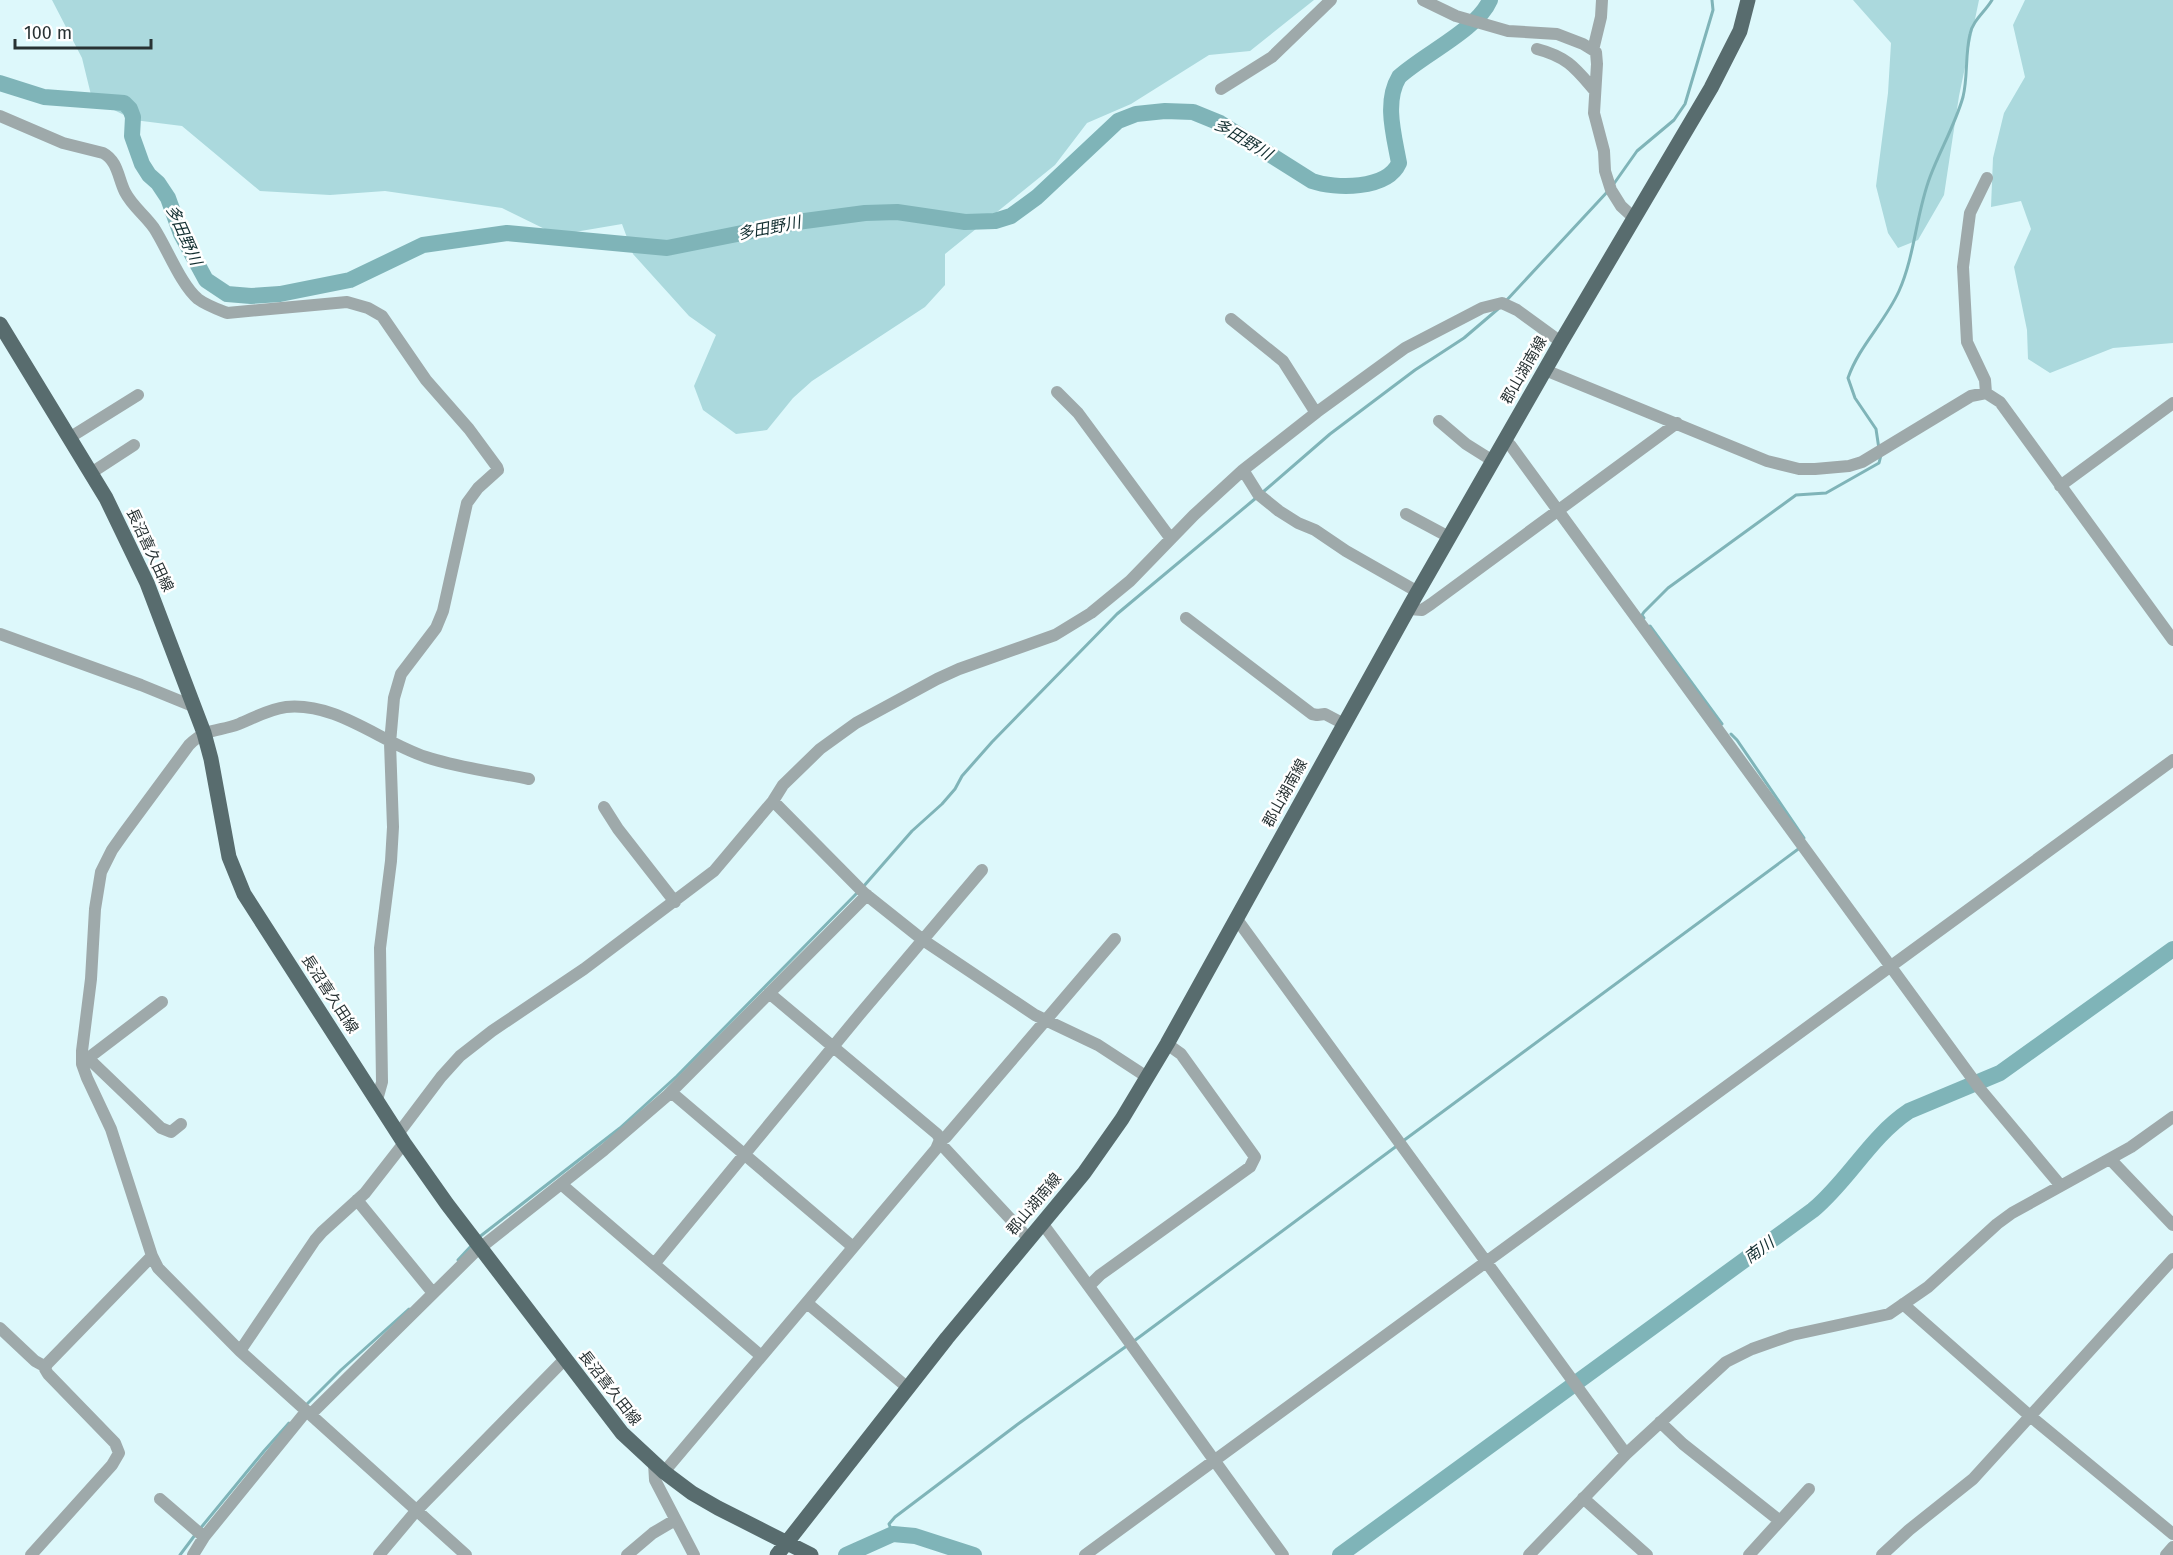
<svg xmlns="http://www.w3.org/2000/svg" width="2173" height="1555" viewBox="0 0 2173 1555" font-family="'Fira Sans','Noto Sans JP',sans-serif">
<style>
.green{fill:#abd9dd}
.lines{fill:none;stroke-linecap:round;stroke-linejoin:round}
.stream{stroke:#7fb4b8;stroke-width:3}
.river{stroke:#7fb4b8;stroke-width:16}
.minor{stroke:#9ea9aa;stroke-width:12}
.major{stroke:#586c6e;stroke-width:15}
.labels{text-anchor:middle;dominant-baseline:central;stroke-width:5;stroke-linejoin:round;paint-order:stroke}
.street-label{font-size:15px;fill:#283233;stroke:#fff}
.water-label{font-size:16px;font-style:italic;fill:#132f31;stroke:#fff}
</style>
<rect width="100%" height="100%" fill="#ddf8fb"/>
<path class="green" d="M 52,0 L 1314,0 L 1250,51 L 1209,55 L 1131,104 L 1087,123 L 1055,165 L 945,254 L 945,285 L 925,307 L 812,381 L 793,398 L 767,430 L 736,434 L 703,410 L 694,386 L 716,335 L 689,316 L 633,254 L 622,224 L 557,235 L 502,208 L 385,191 L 330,195 L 260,191 L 182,126 L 134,120 L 92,99 L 82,58 Z
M 1853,0 L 1979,0 L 1959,96 L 1944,195 L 1918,240 L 1898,248 L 1888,233 L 1876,186 L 1888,93 L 1891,43 Z
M 2025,0 L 2173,0 L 2173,343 L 2113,348 L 2050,373 L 2028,359 L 2027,330 L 2014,267 L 2031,229 L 2021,201 L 1991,207 L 1993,158 L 2004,113 L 2025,77 L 2013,25 Z"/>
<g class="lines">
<path class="stream" d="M 1613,185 L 1637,151 L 1674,120 L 1685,104 L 1713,10 L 1712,0
M 1505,302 L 1609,190
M 1879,449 L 1876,429 L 1855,398 L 1848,378 C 1859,346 1885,322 1899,291 C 1915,255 1916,214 1930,177 C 1940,150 1955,125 1963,97 C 1968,77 1965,55 1970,34 C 1973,20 1985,12 1992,0
M 1263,492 L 1330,434 L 1415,370 L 1464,338 L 1498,309
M 1644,618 L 1642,615 L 1644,612 L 1668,588 L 1796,495 L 1826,493 L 1879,463 L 1881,455
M 1650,626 L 1722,724
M 1731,734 L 1737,740 L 1804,838
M 863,887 L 912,831 L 942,804 L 955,789 L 962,776 L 992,742 L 1117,614 L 1256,498
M 1403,1141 L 1801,847
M 478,1238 L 620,1128 L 677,1076 L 858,892
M 458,1260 L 472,1245
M 1134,1341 L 1398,1145
M 306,1405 L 341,1370 L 409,1309
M 199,1530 L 264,1451 L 289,1423
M 893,1534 L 889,1524 L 895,1517 L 1018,1424 L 1128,1345
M 180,1555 L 195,1535"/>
<path class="river" d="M 0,83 L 44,97 L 124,103 L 130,109 L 133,117 L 132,136 L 142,164 L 149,175 L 158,183 L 168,198 L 181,234 L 206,280 L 227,294 L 251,296 L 280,294 L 350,280 L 423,245 L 507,233 L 667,248 L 797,222 L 865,213 L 897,212 L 965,222 L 995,221 L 1011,216 L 1037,197 L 1118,121 L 1136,114 L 1165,111 L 1193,112 L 1220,123 L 1312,181 C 1335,189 1387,190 1399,163 C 1394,135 1384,102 1399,77 C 1424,54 1477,30 1490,0
M 846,1555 L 893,1534 L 915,1536 L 974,1555
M 1340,1555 L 1813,1210 C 1849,1180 1870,1137 1909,1111 L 2000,1073 L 2173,949"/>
<path class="minor" d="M 1423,0 L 1456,16 L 1508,31 L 1557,34 L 1583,44 L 1596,52 L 1597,64 L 1594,113 L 1604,151 L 1605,171 L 1611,190 L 1621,206 L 1634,218
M 1537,49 C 1568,57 1576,69 1595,91
M 1593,50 L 1601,17 L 1602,0
M 1221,89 L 1272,57 L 1331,0
M 0,116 L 63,143 L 103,153 C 118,161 118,178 125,192 C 132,206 145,215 154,228 C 167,248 181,285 198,299 C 206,305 217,309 227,313 L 347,302 L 368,308 L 382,316 L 426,380 L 469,429 L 497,467 L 498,470 L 478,488 L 467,503 L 443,611 L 436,628 L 401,674 L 394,698 L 390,743 L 393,827 L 391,861 L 380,948 L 382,1082 L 377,1100
M 1231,319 L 1283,361 L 1316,413
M 1545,370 L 1767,461 L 1799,469 L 1815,469 L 1849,466 L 1862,462 L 1971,396 L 1986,393 L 2000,402 L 2173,640
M 1057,392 L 1078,413 L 1171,539
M 1986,393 L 1985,380 L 1967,342 L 1963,267 L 1970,213 L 1987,178
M 1439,421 L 1466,444 L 1493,461
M 69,438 L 138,395
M 1505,440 L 1511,446 L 1980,1089 L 2061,1186
M 1243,470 L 1258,494 L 1279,511 L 1298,523 L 1315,530 L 1346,551 L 1418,592
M 91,473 L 134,445
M 2060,486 L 2173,403
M 1406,514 L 1449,537
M 1409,609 L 1422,610 L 1431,604 L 1677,423
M 1186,618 L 1312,714 L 1317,715 L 1325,714 L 1344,724
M 0,634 L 141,685 L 195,707
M 773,801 L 864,893 L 923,940 L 1035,1015 L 1098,1045 L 1147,1077
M 604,807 L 618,829 L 675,902
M 1236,918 L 1626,1454
M 769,993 L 937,1134 L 940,1139 L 939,1142 L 1029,1239
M 88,1058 L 161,1128 L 171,1132 L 181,1124
M 83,1059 L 91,1056 L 162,1002
M 671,1092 L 853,1247
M 398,1134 L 441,1077 L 460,1056 L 492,1031 L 584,969 L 714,871 L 773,801 L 783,785 L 820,749 L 856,723 L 937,679 L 959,669 L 1055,635 L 1091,613 L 1130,581 L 1194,515 L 1243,470 L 1317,412 L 1405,348 L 1482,308 L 1502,303 L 1517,310 L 1561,342
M 2110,1159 L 2173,1225
M 561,1184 L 760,1355
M 357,1200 L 433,1293
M 1042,1223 C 1124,1332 1202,1445 1283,1555
M 655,1263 L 860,1014 L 982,870
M 1089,1286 L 1100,1275 L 1250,1167 L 1255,1157 L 1181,1054 L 1167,1044
M 807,1303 L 908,1388
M 1903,1304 L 2030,1416 L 2173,1534
M 0,1328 L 35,1361 L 46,1367
M 240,1351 L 315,1240 L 322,1232 L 365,1193 L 404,1143
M 1660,1422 L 1683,1444 L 1780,1521
M 654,1463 L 655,1480 L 694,1555
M 664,1472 L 936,1149 L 939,1142 L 946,1137 L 1115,939
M 1583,1498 L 1647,1555
M 160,1499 L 204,1537
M 31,1555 L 112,1465 L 119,1453 L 115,1443 L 48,1374 L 45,1369 L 47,1364 L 152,1256
M 193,1555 L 204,1537 L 304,1414 L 314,1411 L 475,1252 L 604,1150 L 668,1095 L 867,895
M 379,1555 L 416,1511 L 565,1359
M 466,1555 L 240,1351 L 158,1268 L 152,1256 L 111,1129 L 87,1078 L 82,1064 L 82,1051 L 91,979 L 95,909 L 101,872 L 112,850 L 124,833 L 189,745 C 207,727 218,732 239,724 C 254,718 269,709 286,707 C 337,702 380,742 426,757 C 459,768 495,772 529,779
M 627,1555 L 653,1533 L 675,1520
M 1085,1555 L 2173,760
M 1529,1555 L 1626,1454 L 1726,1362 L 1752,1349 L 1792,1335 L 1889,1314 L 1928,1287 L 1997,1224 L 2012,1213 L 2131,1147 L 2173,1117
M 1749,1555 L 1809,1489
M 1882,1555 L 1909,1530 L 1973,1479 L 2173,1259
M 2166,1555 L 2173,1547"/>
<path class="major" d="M 0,324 L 106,498 L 147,583 L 204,733 L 211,759 L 229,857 L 244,894 L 404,1143 L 447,1204 L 622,1433 L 664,1472 L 692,1493 L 718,1508 L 811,1555
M 777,1555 L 947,1338 L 1084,1173 L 1122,1119 L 1167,1044 L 1412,602 L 1561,342 L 1711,88 L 1740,31 L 1748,0"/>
</g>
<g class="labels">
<g class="street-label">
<text transform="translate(1524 370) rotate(-60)">郡山湖南線</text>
<text transform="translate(150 550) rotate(65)">長沼喜久田線</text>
<text transform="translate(1285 793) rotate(-61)">郡山湖南線</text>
<text transform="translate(330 994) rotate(57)">長沼喜久田線</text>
<text transform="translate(1034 1204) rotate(-50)">郡山湖南線</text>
<text transform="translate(610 1388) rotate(52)">長沼喜久田線</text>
</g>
<g class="water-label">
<text transform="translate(1243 139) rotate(31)">多田野川</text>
<text transform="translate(769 228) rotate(-11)">多田野川</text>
<text transform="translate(184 235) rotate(66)">多田野川</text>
<text transform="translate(1759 1250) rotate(-36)">南川</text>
</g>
</g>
<path d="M15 39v9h136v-9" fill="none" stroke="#283233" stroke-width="3"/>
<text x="24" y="39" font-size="18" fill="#283233" stroke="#ffffff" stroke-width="4.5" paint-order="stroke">100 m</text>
</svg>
